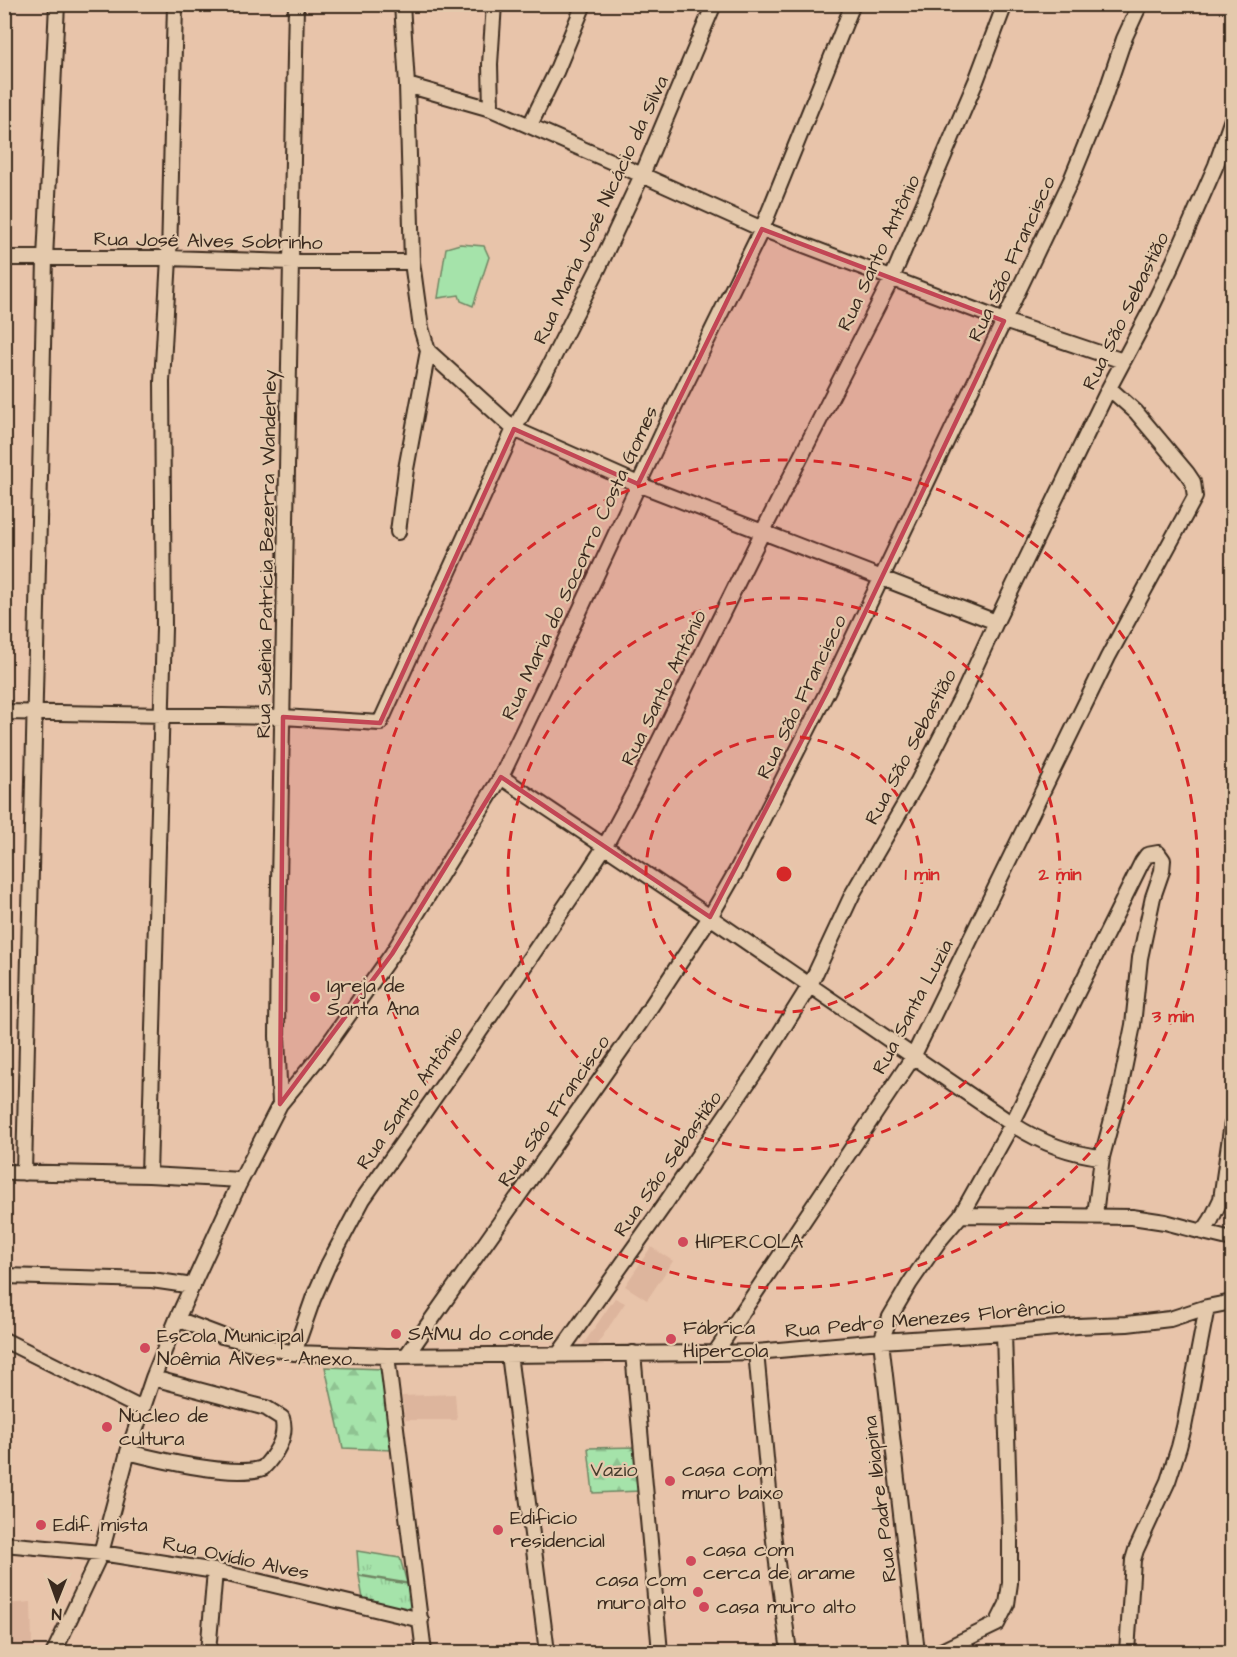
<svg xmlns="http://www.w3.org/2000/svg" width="1237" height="1657" viewBox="0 0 1237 1657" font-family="'Architects Daughter',sans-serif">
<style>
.built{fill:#ddb59d}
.grass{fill:url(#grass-tufts);stroke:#708664;stroke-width:1.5}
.forest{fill:url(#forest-firs);stroke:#708664;stroke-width:1.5}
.park{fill:#a5e3aa;stroke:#708664;stroke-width:1.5}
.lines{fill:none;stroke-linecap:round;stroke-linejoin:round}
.minor-casing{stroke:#3b2a1e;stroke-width:18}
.minor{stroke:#e4c9ac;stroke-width:14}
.marked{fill:#c24655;fill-opacity:0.2;stroke:#c24655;stroke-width:4.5;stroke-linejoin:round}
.ring{fill:none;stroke:#d62828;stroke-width:3;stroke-dasharray:10 8}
.poi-dot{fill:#d1495b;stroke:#e4c9ac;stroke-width:2}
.labels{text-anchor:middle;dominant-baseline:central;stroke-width:4.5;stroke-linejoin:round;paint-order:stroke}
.street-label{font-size:20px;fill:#3b2a1e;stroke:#e4c9ac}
.poi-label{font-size:20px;fill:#3b2a1e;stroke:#e4c9ac;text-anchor:start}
.park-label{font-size:20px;fill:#463c2c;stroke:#e4c9ac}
.centre{fill:#d62828;stroke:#e4c9ac;stroke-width:3}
.ring-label{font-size:18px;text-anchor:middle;font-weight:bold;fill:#d62828;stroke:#e4c9ac;stroke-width:4.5;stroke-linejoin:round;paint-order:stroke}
</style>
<defs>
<pattern id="grass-tufts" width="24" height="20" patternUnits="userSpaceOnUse" patternTransform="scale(1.5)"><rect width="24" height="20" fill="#a5e3aa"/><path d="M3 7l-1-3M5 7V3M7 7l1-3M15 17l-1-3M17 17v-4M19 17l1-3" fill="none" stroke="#8fc392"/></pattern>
<pattern id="forest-firs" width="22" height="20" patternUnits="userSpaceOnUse" patternTransform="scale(1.5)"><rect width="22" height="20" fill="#a5e3aa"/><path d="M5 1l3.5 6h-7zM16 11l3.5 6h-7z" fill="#8fc392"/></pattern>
</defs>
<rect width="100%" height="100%" fill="#e8c4aa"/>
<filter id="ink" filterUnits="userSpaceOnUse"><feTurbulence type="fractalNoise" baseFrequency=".0167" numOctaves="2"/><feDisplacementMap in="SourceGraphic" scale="12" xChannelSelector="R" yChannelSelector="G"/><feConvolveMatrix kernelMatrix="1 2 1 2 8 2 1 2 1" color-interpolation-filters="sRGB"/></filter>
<g filter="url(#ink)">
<path class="built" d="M 651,1247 L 673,1261 L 647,1300 L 625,1286 Z
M 615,1298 L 625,1303 L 596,1346 L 582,1346 Z
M 455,1394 L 457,1420 L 405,1420 L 402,1396 Z
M 31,1602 L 32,1645 L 5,1645 L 5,1604 Z"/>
<path class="grass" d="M 357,1551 L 400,1558 L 407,1583 L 359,1575 Z
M 359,1576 L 407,1584 L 414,1616 L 364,1605 Z"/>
<path class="forest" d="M 325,1367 L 384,1369 L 392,1450 L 343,1448 Z
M 636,1447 L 640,1491 L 593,1493 L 588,1448 Z"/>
<path class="park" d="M 460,244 L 484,246 L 489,257 L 473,306 L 461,301 L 459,295 L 438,298 L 446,248 Z"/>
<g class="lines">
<g class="minor-casing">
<path id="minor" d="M 402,4 L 407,85 L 412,262 L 421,328 L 428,351 L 514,429 L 638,484 L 996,622
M 407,85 L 491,109 L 642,175 L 762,229 L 1004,321 L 1123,361
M 491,109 L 490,64 L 494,4
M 530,125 L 556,72 L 584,4
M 4,258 L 169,258 L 292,262 L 412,262
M 398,532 L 406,469 L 428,351
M 4,712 L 283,717 L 380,723 L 514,429 L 544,376 L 599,267 L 642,175 L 714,4
M 501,777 L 710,917 L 1012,1124 C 1040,1142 1070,1154 1102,1157
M 280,1104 L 277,1036 L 278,934 L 296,4
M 4,1172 L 149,1175 L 241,1180
M 24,1173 L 45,259 L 57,4
M 149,1175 L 164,628 L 162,382 L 169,258 L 175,4
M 961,1215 L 1132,1217 L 1165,1222 L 1203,1232 L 1232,1239
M 1203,1232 L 1211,1220 L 1221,1199 L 1232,1123
M 4,1276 L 152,1280 L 193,1286
M 177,1319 L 222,1336 L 294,1353 L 387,1356 L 715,1353 L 756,1352 L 881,1341 L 1004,1333 L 1077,1326 L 1127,1324 L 1170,1319 L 1207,1307 L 1232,1302
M 4,1340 L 142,1409
M 756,1352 L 773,1533 L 789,1652
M 294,1353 L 313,1299 L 328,1265 L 363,1199 L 448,1078 L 579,886 L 605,846 L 634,792 L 762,533 L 892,278 L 976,81 L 1005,4
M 633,1353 L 660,1652
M 715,1353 L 913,1057 L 1108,657 L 1195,497 L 1193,482 L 1187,473 L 1136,412 L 1109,388
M 509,1354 L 547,1652
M 558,1355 L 665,1204 L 760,1065 L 810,985 L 853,893 L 918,781 L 961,698 L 996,622 L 1109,388 L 1150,311 L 1173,263 L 1216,165 L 1232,119
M 387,1356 L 424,1652
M 406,1356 L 640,1023 L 710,917 L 737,870 L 829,688 L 1071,180 L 1102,104 L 1124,39 L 1140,4
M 128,1452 C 159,1460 235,1478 263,1468 C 275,1455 288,1436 282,1418 L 266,1408 L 153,1378
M 4,1544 L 101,1553 L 215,1571 L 421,1620
M 54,1652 L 101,1553 L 128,1452 L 153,1378 L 177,1319 L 238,1186 L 280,1104 L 319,1057 L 392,954 L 501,777 L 548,679 L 676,404 L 762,229 L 853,4
M 208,1652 L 215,1571
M 917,1652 L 881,1341 L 890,1317 L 910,1283 L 939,1241 L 961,1215 L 1012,1124 L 1142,862 L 1147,855 L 1158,853 L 1163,860 L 1162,871 L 1153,897 L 1140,958 L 1133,1025 L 1120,1089 L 1102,1157 L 1095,1215
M 939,1652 L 997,1624 L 1007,1604 L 1010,1583 L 1010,1536 L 1004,1333
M 1127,1652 L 1133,1560 L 1136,1550 L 1168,1481 L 1179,1447 L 1184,1427 L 1207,1307"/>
</g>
<use href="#minor" class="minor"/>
</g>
</g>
<path class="marked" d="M 762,229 L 1004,321 L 829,688 L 710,917 L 501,777 L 392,954 L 280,1104 L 283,717 L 380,723 L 514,429 L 638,484 Z"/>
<g class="ring">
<circle cx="784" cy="874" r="138"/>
<circle cx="784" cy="874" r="276"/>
<circle cx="784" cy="874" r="414"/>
</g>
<g class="poi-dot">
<circle cx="315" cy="997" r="6"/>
<circle cx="683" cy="1242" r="6"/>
<circle cx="396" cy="1334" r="6"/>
<circle cx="671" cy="1339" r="6"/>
<circle cx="145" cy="1348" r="6"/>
<circle cx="107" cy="1427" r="6"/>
<circle cx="670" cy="1481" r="6"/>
<circle cx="41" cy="1525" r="6"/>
<circle cx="498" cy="1530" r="6"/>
<circle cx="691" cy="1561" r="6"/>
<circle cx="698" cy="1592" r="6"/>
<circle cx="704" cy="1607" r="6"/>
</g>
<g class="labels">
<g class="street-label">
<text transform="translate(601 210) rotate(-65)">Rua Maria José Nicácio da Silva</text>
<text transform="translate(208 241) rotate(1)">Rua José Alves Sobrinho</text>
<text transform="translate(879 253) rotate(-65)">Rua Santo Antônio</text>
<text transform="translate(1012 259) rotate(-65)">Rua São Francisco</text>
<text transform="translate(1126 311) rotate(-64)">Rua São Sebastião</text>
<text transform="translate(267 554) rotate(-89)">Rua Suênia Patrícia Bezerra Wanderley</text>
<text transform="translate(580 563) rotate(-65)">Rua Maria do Socorro Costa Gomes</text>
<text transform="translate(664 688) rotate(-64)">Rua Santo Antônio</text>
<text transform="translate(802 697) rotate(-64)">Rua São Francisco</text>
<text transform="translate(911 747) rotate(-62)">Rua São Sebastião</text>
<text transform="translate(913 1007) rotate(-62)">Rua Santa Luzia</text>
<text transform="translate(410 1098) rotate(-55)">Rua Santo Antônio</text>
<text transform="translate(554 1111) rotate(-55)">Rua São Francisco</text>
<text transform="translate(668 1164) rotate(-55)">Rua São Sebastião</text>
<text transform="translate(925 1319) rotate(-5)">Rua Pedro Menezes Florêncio</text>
<text transform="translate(880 1499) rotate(-97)">Rua Padre Ibiapina</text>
<text transform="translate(236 1558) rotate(12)">Rua Ovídio Alves</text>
</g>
<g class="poi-label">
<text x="327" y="986">Igreja de<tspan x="327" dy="23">Santa Ana</tspan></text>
<text x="695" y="1242">HIPERCOLA</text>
<text x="683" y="1328">Fábrica<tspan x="683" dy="23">Hipercola</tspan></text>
<text x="408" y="1334">SAMU do conde</text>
<text x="157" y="1336">Escola Municipal<tspan x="157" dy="23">Noêmia Alves - Anexo</tspan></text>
<text x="119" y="1416">Núcleo de<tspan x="119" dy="23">cultura</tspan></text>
<text x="682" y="1470">casa com<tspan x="682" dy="23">muro baixo</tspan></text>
<text x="510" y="1518">Edificio<tspan x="510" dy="23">residencial</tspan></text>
<text x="53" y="1525">Edif. mista</text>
<text x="703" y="1550">casa com<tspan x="703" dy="23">cerca de arame</tspan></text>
<text x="686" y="1580" text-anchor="end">casa com<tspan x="686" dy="23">muro alto</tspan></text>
<text x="716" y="1607">casa muro alto</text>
</g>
<g class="park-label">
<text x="614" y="1470">Vazio</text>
</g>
</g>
<circle cx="784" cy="874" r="9" class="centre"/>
<g class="ring-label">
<text x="922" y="880">1 min</text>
<text x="1060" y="880">2 min</text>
<text x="1173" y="1022">3 min</text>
</g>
<rect width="1237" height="1657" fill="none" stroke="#e4c9ac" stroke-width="24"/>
<rect x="12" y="12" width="1213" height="1633" fill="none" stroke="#3b2a1e" stroke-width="2" filter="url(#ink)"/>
<g transform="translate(57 1600) rotate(181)" stroke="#e4c9ac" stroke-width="4.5" paint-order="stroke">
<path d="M0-4.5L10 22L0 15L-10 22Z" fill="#3b2a1e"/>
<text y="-9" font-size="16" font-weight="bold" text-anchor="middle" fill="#3b2a1e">N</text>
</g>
</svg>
